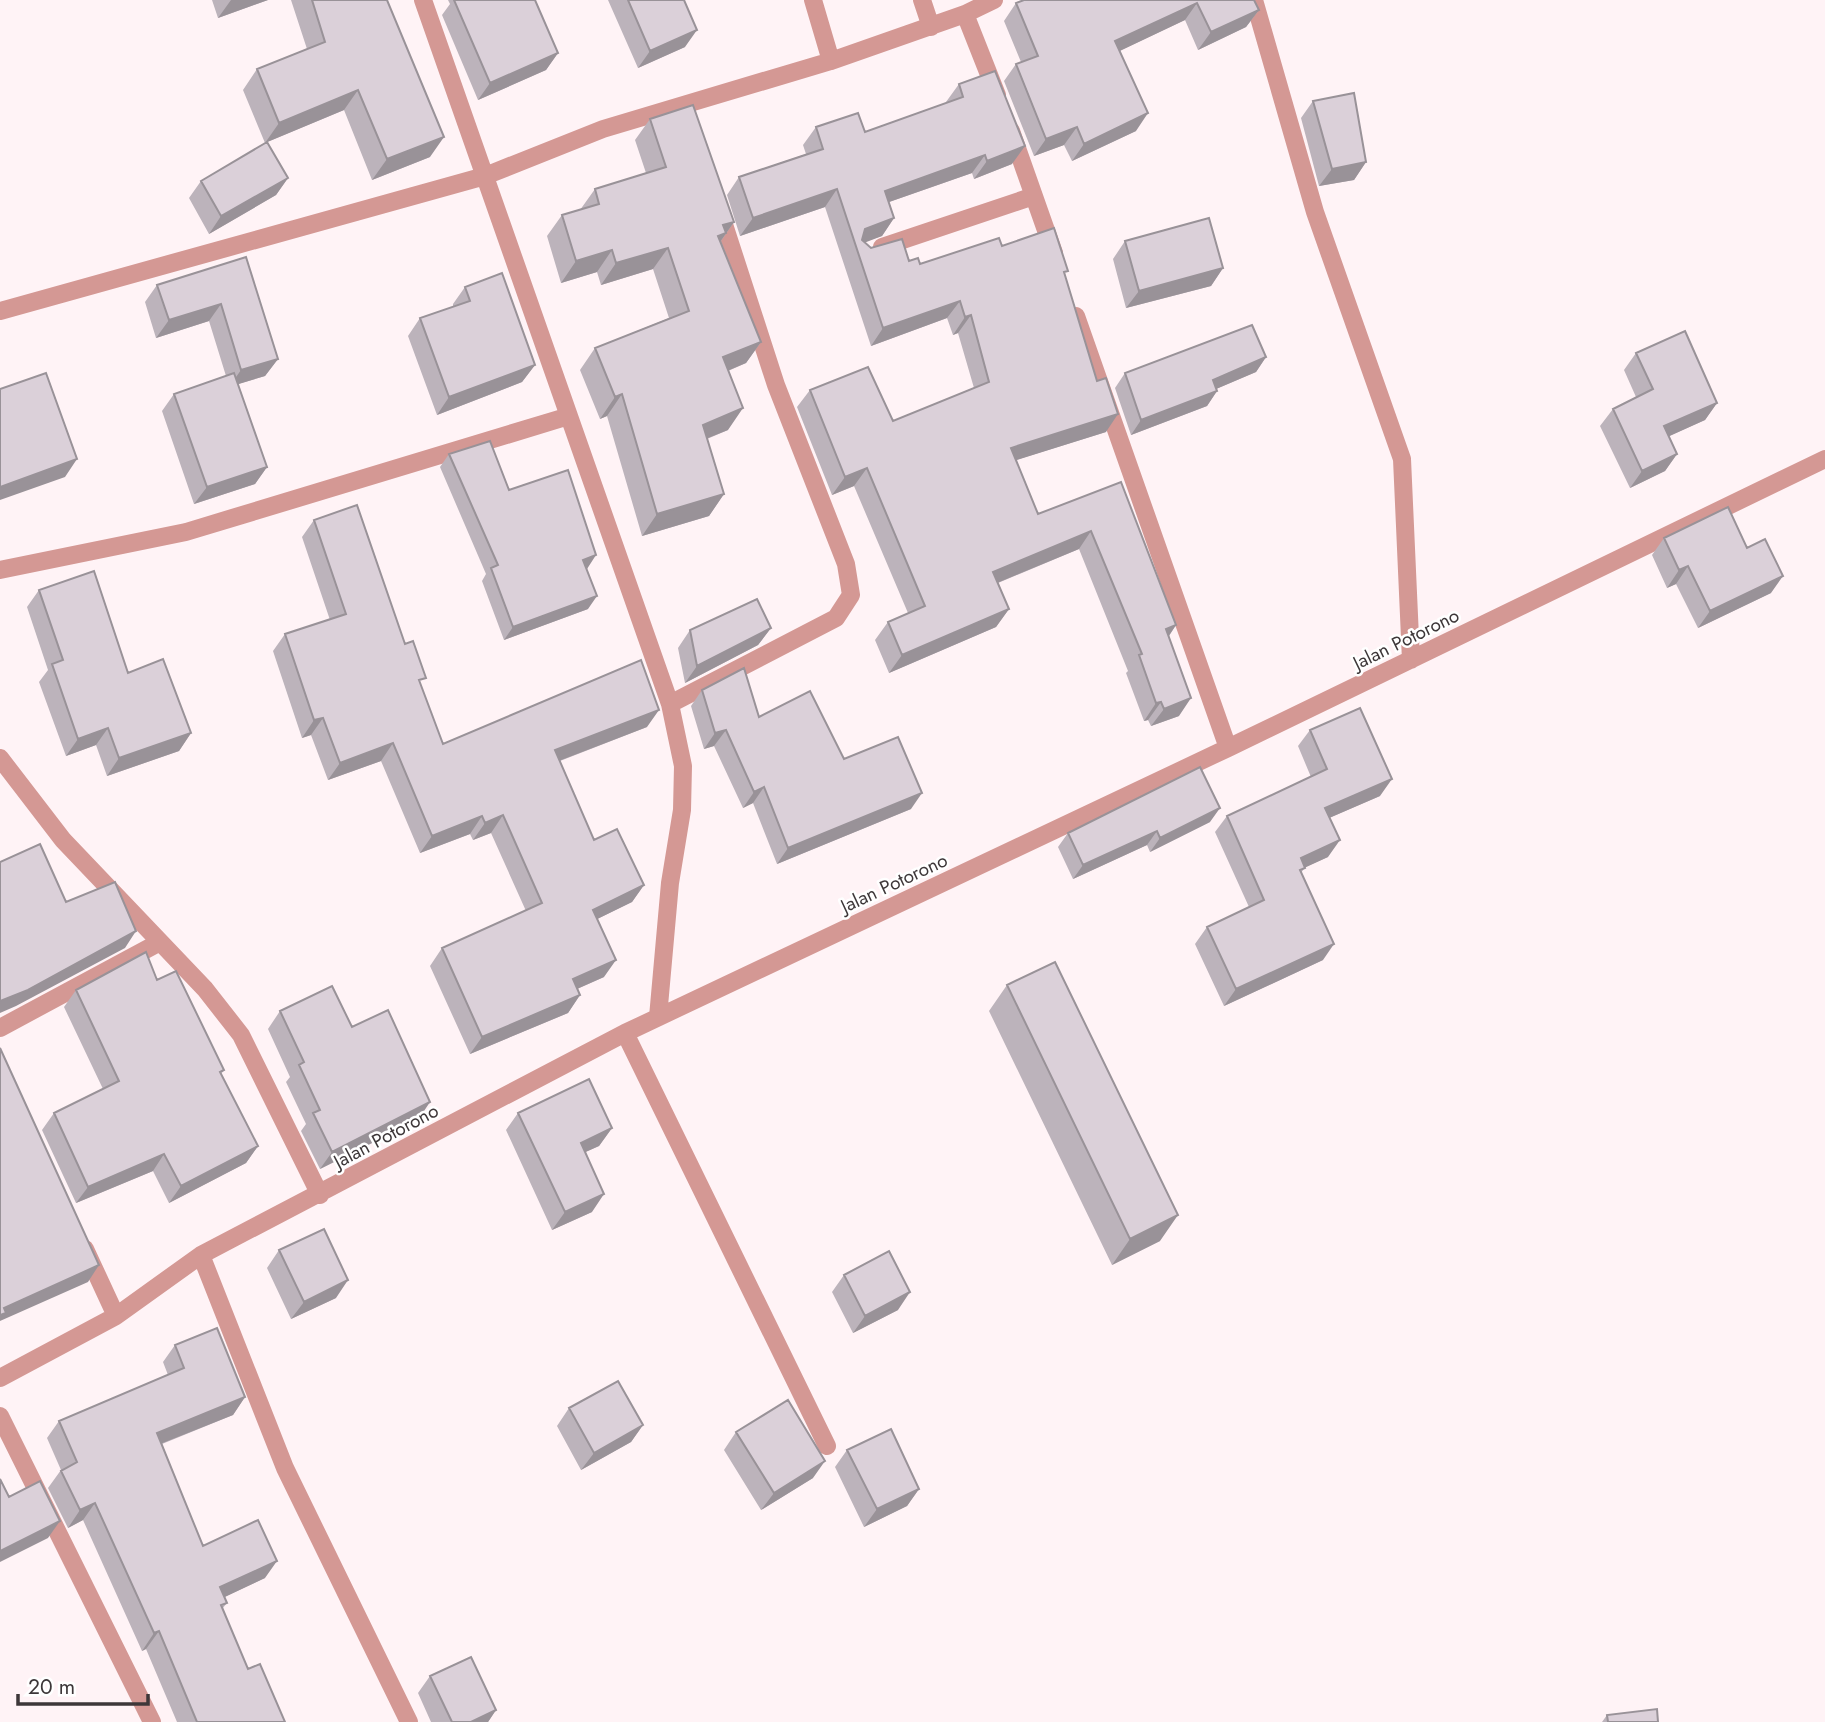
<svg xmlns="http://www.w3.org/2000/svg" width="1825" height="1722" viewBox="0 0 1825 1722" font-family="Jost,sans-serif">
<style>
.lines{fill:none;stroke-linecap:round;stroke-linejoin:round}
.minor{stroke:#d49894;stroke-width:18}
.wall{fill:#bcb3bb}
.shaded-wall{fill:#999298}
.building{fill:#dbd0d9;stroke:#999298;stroke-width:2}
.labels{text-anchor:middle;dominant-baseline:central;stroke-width:5;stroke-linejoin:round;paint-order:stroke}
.street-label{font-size:19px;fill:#3d3739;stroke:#fff}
</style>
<rect width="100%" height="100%" fill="#fff3f6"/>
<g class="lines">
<path class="minor" d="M 423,0 L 670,704 L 683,766 L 682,810 L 670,883 L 658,1017
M 813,0 L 831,61
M 922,0 L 931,27
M 1254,0 L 1315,212 L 1402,459 L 1411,660
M 965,14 L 997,95
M 1011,131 L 1054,253
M 882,247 L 1034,196
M 0,311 L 485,176 L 603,129 L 831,61 L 965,14 L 994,0
M 1076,316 L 1228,748
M 0,570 L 186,532 L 569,416
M 670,704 L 836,618 L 851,595 L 846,564 L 776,385 L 719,209
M 0,758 L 63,840 L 205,989 L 241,1035 L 320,1195
M 0,1028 L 160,942
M 625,1033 L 827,1446
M 85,1249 L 116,1316
M 201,1255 L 285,1468 L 409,1722
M 0,1378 L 116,1316 L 201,1255 L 625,1033 L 1228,748 L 1825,459
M 0,1416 L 152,1722"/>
</g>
<path class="wall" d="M 212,0 L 268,0 L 218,18 Z
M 291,0 L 387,0 L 430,157 L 372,180 L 344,110 L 267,142 L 288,178 L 276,195 L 209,234 L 189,198 L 201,181 L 265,143 L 243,90 L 257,69 L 307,49 Z
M 448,0 L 535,0 L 558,53 L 546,70 L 478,100 L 442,15 L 450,4 Z
M 608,0 L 684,0 L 685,47 L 638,68 Z
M 1254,0 L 1259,10 L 1246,27 L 1198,50 L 1185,20 L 1119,51 L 1136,131 L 1072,161 L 1064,145 L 1034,156 L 1004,81 L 1016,64 L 1021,62 L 1004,21 L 1016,3 Z
M 959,84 L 1012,164 L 974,179 L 972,173 L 889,202 L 894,218 L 882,236 L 864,242 L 871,248 L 920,264 L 1002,246 L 1065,275 L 1106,432 L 1016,460 L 1038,514 L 1121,482 L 1176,625 L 1169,636 L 1179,716 L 1151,726 L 1148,720 L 1144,721 L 1126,673 L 1128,671 L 1079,549 L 998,583 L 1009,609 L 996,627 L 889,673 L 875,640 L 888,622 L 908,613 L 854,486 L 832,495 L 797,407 L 810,390 L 893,421 L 974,388 L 958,333 L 953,335 L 947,318 L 871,346 L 825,207 L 740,236 L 727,195 L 739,177 L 806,154 L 803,145 L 816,127 L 865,132 L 946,103 L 946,102 Z
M 1313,101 L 1366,162 L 1354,180 L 1319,186 L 1301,118 Z
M 650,119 L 734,222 L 721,241 L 761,342 L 746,363 L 728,371 L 728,430 L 707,439 L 724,494 L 709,516 L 642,536 L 607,416 L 600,419 L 580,370 L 595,348 L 669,318 L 653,269 L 601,285 L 597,272 L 561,283 L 547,236 L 562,215 L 580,210 L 595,189 L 646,173 L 635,140 Z
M 1125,241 L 1223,268 L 1211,286 L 1126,308 L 1113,259 Z
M 246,257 L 278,359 L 265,376 L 238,384 L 267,467 L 255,484 L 194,504 L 162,411 L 174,394 L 226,376 L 209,321 L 156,338 L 145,302 L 157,285 Z
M 465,287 L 535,365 L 522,382 L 437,415 L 408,336 L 420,318 L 453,307 L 453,304 Z
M 1636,353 L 1717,403 L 1705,420 L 1669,436 L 1677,454 L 1665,471 L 1630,488 L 1600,426 L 1613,409 L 1636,397 L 1624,370 Z
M 1266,357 L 1256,372 L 1216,389 L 1217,391 L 1207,406 L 1131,435 L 1115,388 L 1125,373 Z
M 449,454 L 509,490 L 587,569 L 588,609 L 504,640 L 482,581 L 486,574 L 440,467 Z
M 314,520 L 405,644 L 443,744 L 647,727 L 560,761 L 594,840 L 644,885 L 632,902 L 597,919 L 604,977 L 577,989 L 580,995 L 568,1013 L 470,1054 L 430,966 L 442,948 L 526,911 L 491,833 L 473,840 L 470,834 L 420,853 L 381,761 L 328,780 L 311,735 L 302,738 L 273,651 L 285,634 L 330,620 L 302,537 Z
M 1664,538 L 1747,548 L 1771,593 L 1698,628 L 1676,584 L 1667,588 L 1652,555 Z
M 39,590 L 191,733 L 179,751 L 107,776 L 96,745 L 66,756 L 39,682 L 48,670 L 27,607 Z
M 771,628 L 758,645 L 685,683 L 678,648 L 690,630 Z
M 702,690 L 759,717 L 844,759 L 911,809 L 777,864 L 753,803 L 743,808 L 714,746 L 704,749 L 691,706 Z
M 1310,730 L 1380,796 L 1329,818 L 1328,857 L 1305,867 L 1301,873 L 1323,960 L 1224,1006 L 1195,944 L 1207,927 L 1249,907 L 1215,832 L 1227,816 L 1311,777 L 1298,746 Z
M 1210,822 L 1150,852 L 1147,845 L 1073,879 L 1058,847 L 1068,833 Z
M 157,980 L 224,1070 L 221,1074 L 258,1146 L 246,1163 L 169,1203 L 153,1171 L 76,1203 L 42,1130 L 54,1113 L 103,1089 L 64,1007 L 76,990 Z
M 1007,985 L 1160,1241 L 1112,1265 L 989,1011 Z
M 280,1011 L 352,1027 L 418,1120 L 320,1169 L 301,1131 L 306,1124 L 286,1082 L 290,1077 L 268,1029 Z
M 518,1113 L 612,1128 L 599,1146 L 585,1152 L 592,1212 L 552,1230 L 506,1130 Z
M 279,1250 L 336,1298 L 291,1319 L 267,1268 Z
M 844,1275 L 898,1310 L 853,1333 L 832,1292 Z
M 175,1345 L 245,1397 L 233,1415 L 162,1444 L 203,1546 L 265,1578 L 224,1597 L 227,1603 L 222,1609 L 248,1669 L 285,1722 L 177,1722 L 146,1649 L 142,1651 L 83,1520 L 68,1528 L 48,1488 L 61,1470 L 47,1438 L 59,1421 L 168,1375 L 163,1362 Z
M 569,1408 L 643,1425 L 631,1442 L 581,1470 L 557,1426 Z
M 736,1432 L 813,1478 L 761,1510 L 724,1450 Z
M 847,1450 L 919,1489 L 907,1506 L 864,1527 L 835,1467 Z
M 430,1676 L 496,1710 L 488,1722 L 431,1722 L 418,1693 Z
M 1607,1715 L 1658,1722 L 1602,1722 Z"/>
<path class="shaded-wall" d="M 231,0 L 268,0 L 218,18 Z
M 1197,3 L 1185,20 L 1103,59 L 1115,41 Z
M 1259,10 L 1246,27 L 1198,50 L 1211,32 Z
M 697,30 L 685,47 L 638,68 L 650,51 Z
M 558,53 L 546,70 L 478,100 L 490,83 Z
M 358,90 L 344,110 L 265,143 L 279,123 Z
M 1148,113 L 1136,131 L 1072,161 L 1084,144 Z
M 1077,127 L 1064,145 L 1034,156 L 1046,139 Z
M 444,137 L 430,157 L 372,180 L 387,159 Z
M 1025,146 L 1012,164 L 974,179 L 987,161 Z
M 985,155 L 972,173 L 872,208 L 885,191 Z
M 1366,162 L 1354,180 L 1319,186 L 1332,169 Z
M 288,178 L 276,195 L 209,234 L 221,216 Z
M 837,189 L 825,207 L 740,236 L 753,218 Z
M 894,218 L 882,236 L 856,246 L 865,229 Z
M 734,222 L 711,255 L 723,225 Z
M 668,248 L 653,269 L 601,285 L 616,263 Z
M 612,250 L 597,272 L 561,283 L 576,261 Z
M 1223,268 L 1211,286 L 1126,308 L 1139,291 Z
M 960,301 L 947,318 L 871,346 L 883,328 Z
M 221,304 L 209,321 L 156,338 L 169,320 Z
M 971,315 L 958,333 L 953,335 L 965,317 Z
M 761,342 L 746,363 L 708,379 L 723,357 Z
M 1266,357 L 1256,372 L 1202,395 L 1213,380 Z
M 278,359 L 265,376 L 229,387 L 241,370 Z
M 535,365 L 522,382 L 437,415 L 449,397 Z
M 1217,391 L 1207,406 L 1131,435 L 1141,420 Z
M 622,394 L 607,416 L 600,419 L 615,397 Z
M 1717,403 L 1705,420 L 1652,444 L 1664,426 Z
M 743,408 L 728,430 L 688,446 L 703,425 Z
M 1118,414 L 1106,432 L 998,466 L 1011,448 Z
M 1677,454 L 1665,471 L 1630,488 L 1642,471 Z
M 77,459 L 65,477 L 0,500 L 0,487 Z
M 267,467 L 255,484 L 194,504 L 207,487 Z
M 867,468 L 854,486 L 832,495 L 845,477 Z
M 724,494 L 709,516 L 642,536 L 657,514 Z
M 1091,531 L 1079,549 L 980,590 L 993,572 Z
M 596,555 L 587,569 L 583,560 Z
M 1688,566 L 1676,584 L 1667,588 L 1679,570 Z
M 1783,576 L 1771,593 L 1698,628 L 1710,611 Z
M 597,596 L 588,609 L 504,640 L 513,627 Z
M 1009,609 L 996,627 L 889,673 L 902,655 Z
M 1176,625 L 1164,643 L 1166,629 Z
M 771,628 L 758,645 L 685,683 L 697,666 Z
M 1191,698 L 1179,716 L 1151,726 L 1164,709 Z
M 1161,702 L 1148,720 L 1144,721 L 1156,703 Z
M 659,710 L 647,727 L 543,767 L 555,750 Z
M 323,718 L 311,735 L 302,738 L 314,720 Z
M 108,728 L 96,745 L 66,756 L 78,739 Z
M 726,730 L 714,746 L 704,749 L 715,733 Z
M 191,733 L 179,751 L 107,776 L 119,758 Z
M 393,743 L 381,761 L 328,780 L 340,763 Z
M 1392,779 L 1380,796 L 1313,825 L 1325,808 Z
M 764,787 L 753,803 L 743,808 L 754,792 Z
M 922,793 L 911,809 L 777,864 L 788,848 Z
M 1220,808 L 1210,822 L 1150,852 L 1160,838 Z
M 503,815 L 491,833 L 473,840 L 485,823 Z
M 482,816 L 470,834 L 420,853 L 432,836 Z
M 1157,831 L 1147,845 L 1073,879 L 1083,865 Z
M 1340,840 L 1328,857 L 1289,875 L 1301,858 Z
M 644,885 L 632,902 L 581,927 L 593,910 Z
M 136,931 L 125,948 L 16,1006 L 0,1013 L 0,1001 Z
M 1334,944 L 1323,960 L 1224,1006 L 1236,989 Z
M 616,960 L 604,977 L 561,996 L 573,979 Z
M 580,995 L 568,1013 L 470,1054 L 482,1037 Z
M 430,1102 L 418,1120 L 320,1169 L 332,1152 Z
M 612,1128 L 599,1146 L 568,1160 L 581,1143 Z
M 258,1146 L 246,1163 L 169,1203 L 181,1186 Z
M 164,1154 L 153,1171 L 76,1203 L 88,1187 Z
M 604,1194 L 592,1212 L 552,1230 L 565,1212 Z
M 1178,1215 L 1160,1241 L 1112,1265 L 1130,1239 Z
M 99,1265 L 88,1282 L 0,1321 L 0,1313 L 4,1308 Z
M 348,1280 L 336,1298 L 291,1319 L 304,1302 Z
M 910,1292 L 898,1310 L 853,1333 L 865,1316 Z
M 245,1397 L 233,1415 L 145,1450 L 157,1433 Z
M 643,1425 L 631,1442 L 581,1470 L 594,1453 Z
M 825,1461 L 813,1478 L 761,1510 L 774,1493 Z
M 919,1489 L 907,1506 L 864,1527 L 877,1509 Z
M 95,1503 L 83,1520 L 68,1528 L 80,1510 Z
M 60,1521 L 48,1538 L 0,1562 L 0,1551 Z
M 277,1561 L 265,1578 L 208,1605 L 220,1587 Z
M 159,1631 L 146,1649 L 142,1651 L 154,1633 Z
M 496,1710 L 488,1722 L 471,1722 Z"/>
<path class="building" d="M 312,0 L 387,0 L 444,137 L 387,159 L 358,90 L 279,123 L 257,69 L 325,42 Z
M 454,0 L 535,0 L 558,53 L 490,83 Z
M 628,0 L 684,0 L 697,30 L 650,51 Z
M 1024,0 L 1254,0 L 1259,10 L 1211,32 L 1197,3 L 1115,41 L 1148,113 L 1084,144 L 1077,127 L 1046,139 L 1016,64 L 1038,56 L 1016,3 Z
M 995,71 L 1025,146 L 987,161 L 985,155 L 885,191 L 894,218 L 865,229 L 862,240 L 871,248 L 902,239 L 909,261 L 918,258 L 920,264 L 999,238 L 1002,246 L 1054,228 L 1068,271 L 1064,272 L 1097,381 L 1106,378 L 1118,414 L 1011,448 L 1038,514 L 1121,482 L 1176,625 L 1166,629 L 1191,698 L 1164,709 L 1161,702 L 1156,703 L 1139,655 L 1142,654 L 1091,531 L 993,572 L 1009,609 L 902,655 L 888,622 L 925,606 L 867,468 L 845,477 L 810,390 L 868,367 L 893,421 L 989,382 L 971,315 L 965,317 L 960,301 L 883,328 L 837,189 L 753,218 L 739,177 L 823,149 L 816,127 L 858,113 L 865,132 L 963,97 L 959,84 Z
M 1354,93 L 1366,162 L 1332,169 L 1313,101 Z
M 693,105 L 734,222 L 723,225 L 726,233 L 718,236 L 761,342 L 723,357 L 743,408 L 703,425 L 724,494 L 657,514 L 622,394 L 615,397 L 595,348 L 689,311 L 668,248 L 616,263 L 612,250 L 576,261 L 562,215 L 599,204 L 595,189 L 666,167 L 650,119 Z
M 267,142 L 288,178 L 221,216 L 201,181 Z
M 1209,218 L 1223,268 L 1139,291 L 1125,241 Z
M 246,257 L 278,359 L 241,370 L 221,304 L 169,320 L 157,285 Z
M 502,273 L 535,365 L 449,397 L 420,318 L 470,301 L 465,287 Z
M 1252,325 L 1266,357 L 1213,380 L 1217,391 L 1141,420 L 1125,373 Z
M 1685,331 L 1717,403 L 1664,426 L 1677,454 L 1642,471 L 1613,409 L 1653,389 L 1636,353 Z
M 46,373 L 77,459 L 0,487 L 0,389 Z
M 234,373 L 267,467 L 207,487 L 174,394 Z
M 490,441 L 509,490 L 568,470 L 596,555 L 583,560 L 597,596 L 513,627 L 491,568 L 498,565 L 449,454 Z
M 357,505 L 405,644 L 413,641 L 426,678 L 419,680 L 443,744 L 641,660 L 659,710 L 555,750 L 594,840 L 617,829 L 644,885 L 593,910 L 616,960 L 573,979 L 580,995 L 482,1037 L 442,948 L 542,903 L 503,815 L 485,823 L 482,816 L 432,836 L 393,743 L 340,763 L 323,718 L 314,720 L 285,634 L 346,614 L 314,520 Z
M 1728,507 L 1747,548 L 1765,539 L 1783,576 L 1710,611 L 1688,566 L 1679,570 L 1664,538 Z
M 94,571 L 128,673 L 163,659 L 191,733 L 119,758 L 108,728 L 78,739 L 52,664 L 63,660 L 39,590 Z
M 757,599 L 771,628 L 697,666 L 690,630 Z
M 744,668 L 759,717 L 810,691 L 844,759 L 898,737 L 922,793 L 788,848 L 764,787 L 754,792 L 726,730 L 715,733 L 702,690 Z
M 1360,708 L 1392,779 L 1325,808 L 1340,840 L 1301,858 L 1305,868 L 1300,870 L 1334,944 L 1236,989 L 1207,927 L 1264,900 L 1227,816 L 1327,769 L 1310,730 Z
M 1200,767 L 1220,808 L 1160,838 L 1157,831 L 1083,865 L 1068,833 Z
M 40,844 L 66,902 L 115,882 L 136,931 L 28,990 L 0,1001 L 0,862 Z
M 146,952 L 157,980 L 176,971 L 224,1070 L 220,1072 L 258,1146 L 181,1186 L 164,1154 L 88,1187 L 54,1113 L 119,1081 L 76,990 Z
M 1055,962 L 1178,1215 L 1130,1239 L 1007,985 Z
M 332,986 L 352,1027 L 388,1010 L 430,1102 L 332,1152 L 313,1113 L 320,1110 L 299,1065 L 304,1062 L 280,1011 Z
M 0,1048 L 99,1265 L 4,1308 L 6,1313 L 0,1315 Z
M 589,1079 L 612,1128 L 581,1143 L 604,1194 L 565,1212 L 518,1113 Z
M 324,1229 L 348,1280 L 304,1302 L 279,1250 Z
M 889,1251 L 910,1292 L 865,1316 L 844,1275 Z
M 217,1328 L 245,1397 L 157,1433 L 203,1546 L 258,1520 L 277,1561 L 220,1587 L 227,1603 L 221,1605 L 248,1669 L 260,1664 L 285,1722 L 197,1722 L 159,1631 L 154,1633 L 95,1503 L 80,1510 L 61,1471 L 77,1462 L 59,1421 L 184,1368 L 175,1345 Z
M 618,1381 L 643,1425 L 594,1453 L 569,1408 Z
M 788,1400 L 825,1461 L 774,1493 L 736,1432 Z
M 891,1429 L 919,1489 L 877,1509 L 847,1450 Z
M 0,1479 L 9,1497 L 40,1481 L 60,1521 L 0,1551 Z
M 471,1657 L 496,1710 L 471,1722 L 452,1722 L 430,1676 Z
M 1657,1709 L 1658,1722 L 1608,1722 L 1607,1715 Z"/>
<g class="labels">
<g class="street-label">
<text transform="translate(1406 639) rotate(-26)">Jalan Potorono</text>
<text transform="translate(894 883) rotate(-25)">Jalan Potorono</text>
<text transform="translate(386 1136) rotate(-28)">Jalan Potorono</text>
</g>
</g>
<path d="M18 1694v10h130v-10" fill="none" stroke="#3d3739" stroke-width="3.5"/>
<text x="28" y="1694" font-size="21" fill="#3d3739" stroke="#ffffff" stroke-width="5" paint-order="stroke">20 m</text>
</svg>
